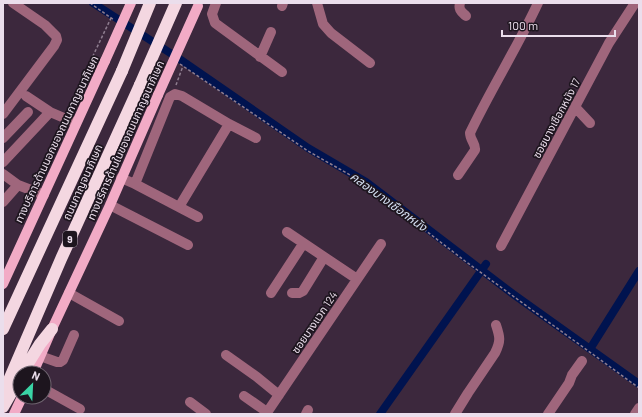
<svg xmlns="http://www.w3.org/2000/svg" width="642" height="417" viewBox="0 0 642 417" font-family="Barlow,'Noto Sans Thai',sans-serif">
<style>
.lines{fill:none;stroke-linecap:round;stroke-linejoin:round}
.canal{stroke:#00134f;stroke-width:8}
.path{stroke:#8e7d8f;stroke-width:1.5;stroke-dasharray:3 2;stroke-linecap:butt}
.minor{stroke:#9f667c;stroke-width:10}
.major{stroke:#f2abc6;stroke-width:10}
.highway{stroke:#f4d7e1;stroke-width:12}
.major-bridge{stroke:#f2abc6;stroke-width:10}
.highway-bridge{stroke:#f4d7e1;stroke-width:12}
.labels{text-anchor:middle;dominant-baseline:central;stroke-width:3.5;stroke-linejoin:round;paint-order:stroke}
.shield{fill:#1d151e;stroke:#ada2ae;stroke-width:1}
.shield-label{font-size:10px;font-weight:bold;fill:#ebdeec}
.street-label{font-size:11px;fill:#ebdeec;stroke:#1d151e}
.water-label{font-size:12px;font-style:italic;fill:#d6e1f4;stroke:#1d151e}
</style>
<rect width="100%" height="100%" fill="#3c283d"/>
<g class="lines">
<path class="canal" d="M 93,3 L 181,60 L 308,148 L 366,182 L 513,294 L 639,384
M 590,349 L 639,271
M 380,414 L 486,264"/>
<path class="path" d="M 90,3 L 114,20
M 180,64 L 308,151 L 364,183 L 465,261 L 639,388
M 90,71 L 91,60 L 111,18
M 176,85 L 183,66"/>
<path class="minor" d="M 216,3 L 212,14 L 215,23 L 282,72
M 317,3 L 323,24 L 331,33 L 370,63
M 460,3 C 458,10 462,12 466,16
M 282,6 L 283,3
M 260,57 L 271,32
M 26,96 L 50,112 L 76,123
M 575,107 L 590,123
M 3,114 L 54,46 L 57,40 L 56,36 L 45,25 L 13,3
M 3,138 L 28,112
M 3,162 L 50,112
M 3,174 L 18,185 L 44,195
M 458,175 L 475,150 C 476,144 470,140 470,133 C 491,89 517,48 538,3
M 121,178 L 135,184 L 170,97 L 175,94 L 182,96 L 229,124 L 256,138
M 135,184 L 198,217
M 3,202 L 18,185
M 110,205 L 188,245
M 179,207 L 229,124
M 287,232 L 357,279
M 501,246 L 609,43 L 635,3
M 69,293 L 119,321
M 271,293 L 303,244
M 292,293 L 299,293 L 303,291 L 324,257
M 226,355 L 257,377 L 279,395
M 40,356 L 57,362 L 60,362 L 63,360 L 74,335
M 44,389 L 80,409
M 244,396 L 267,412
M 190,402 L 206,414
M 266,414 L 381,244
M 306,414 L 308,410
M 455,414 L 468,393 L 495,353 C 501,341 500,337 496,325
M 548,414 L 569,383 L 572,375 L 582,361
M 635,414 L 639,408"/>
<path class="major" d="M 3,284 L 105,61
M 33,373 L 52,329 L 110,205 L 158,95
M 14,414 L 22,397"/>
<path class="highway" d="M 3,329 L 122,71
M 22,373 L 40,344 L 52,329
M 3,394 L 61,259 L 140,85
M 3,407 L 14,388"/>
<path class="major-bridge" d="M 105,61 L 131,3
M 158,95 L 198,6"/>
<path class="highway-bridge" d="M 122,71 L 150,3
M 140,85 L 176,3"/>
</g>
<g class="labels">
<rect class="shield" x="63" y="231" width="14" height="16" rx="3"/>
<g class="shield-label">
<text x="70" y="239">9</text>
</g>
<g class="street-label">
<text transform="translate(556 118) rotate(-62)">ซอยบางเชือกหนัง 17</text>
<text transform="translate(56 139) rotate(-65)">ทางบริการด้านนอกของถนนกาญจนาภิเษก</text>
<text transform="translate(125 140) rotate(-66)">ทางบริการด้านในของถนนกาญจนาภิเษก</text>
<text transform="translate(82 182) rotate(-66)">ถนนกาญจนาภิเษก</text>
<text transform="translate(314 322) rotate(-56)">ซอยบางแวก 124</text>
</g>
<g class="water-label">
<text transform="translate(389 201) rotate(36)">คลองบางเชือกหนัง</text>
</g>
</g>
<rect width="642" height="417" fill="none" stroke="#ebdeec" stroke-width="8"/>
<g transform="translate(32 385) rotate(24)"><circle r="19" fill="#1d151e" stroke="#6f6570"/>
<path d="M0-3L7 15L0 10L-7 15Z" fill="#3ad4a5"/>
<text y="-6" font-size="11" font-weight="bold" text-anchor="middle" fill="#ebdeec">N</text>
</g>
<path d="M502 30v6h113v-6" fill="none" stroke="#ebdeec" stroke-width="2"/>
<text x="508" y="30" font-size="12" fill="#ebdeec" stroke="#1d151e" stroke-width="3" paint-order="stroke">100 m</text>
</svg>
